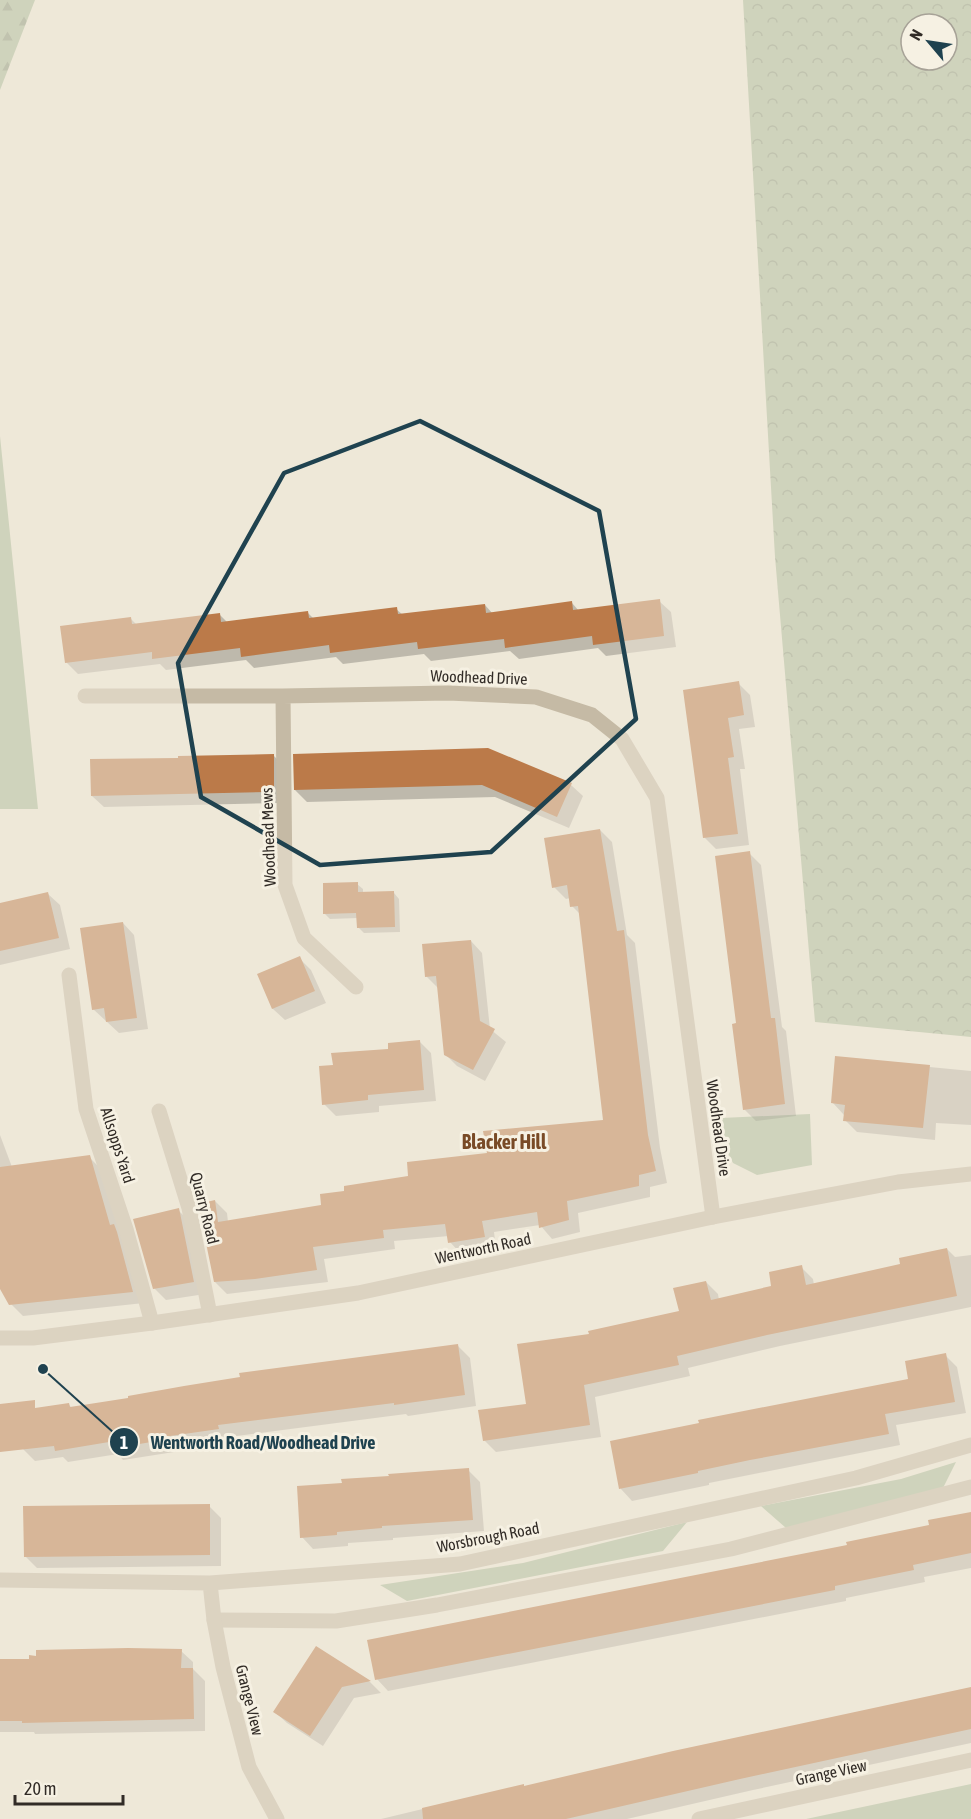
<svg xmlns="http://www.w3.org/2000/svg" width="971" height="1819" viewBox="0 0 971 1819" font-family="'Asap Condensed',sans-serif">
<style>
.green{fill:#a9bb99}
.forest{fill:url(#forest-firs)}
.park{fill:url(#park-crowns);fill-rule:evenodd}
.shadow{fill:#0003}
.building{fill:#bb7a49}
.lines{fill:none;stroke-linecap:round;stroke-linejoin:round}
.service{stroke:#c5baa5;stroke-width:15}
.minor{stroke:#c5baa5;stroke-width:15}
.tertiary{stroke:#c5baa5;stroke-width:15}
.marked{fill:none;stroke:#1f424f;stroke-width:4.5;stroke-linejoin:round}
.labels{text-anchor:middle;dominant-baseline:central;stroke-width:6;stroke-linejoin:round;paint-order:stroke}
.street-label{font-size:16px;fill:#312b26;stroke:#f6f1e3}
.quarter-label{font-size:20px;font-weight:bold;fill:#794a26;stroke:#f6f1e3}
.leader{fill:none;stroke:#1f424f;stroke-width:2}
.callout-dot{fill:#1f424f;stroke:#f6f1e3;stroke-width:2}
.mark-label{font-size:18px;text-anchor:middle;font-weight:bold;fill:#fff}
.callout-label{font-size:18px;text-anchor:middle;font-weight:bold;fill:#1f424f;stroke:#f6f1e3;stroke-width:6;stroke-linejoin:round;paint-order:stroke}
</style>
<defs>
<pattern id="forest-firs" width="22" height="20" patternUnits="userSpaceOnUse" patternTransform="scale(1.5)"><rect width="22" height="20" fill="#a9bb99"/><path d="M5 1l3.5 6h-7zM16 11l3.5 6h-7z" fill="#8a987d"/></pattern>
<pattern id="park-crowns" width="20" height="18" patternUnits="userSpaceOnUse" patternTransform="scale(1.5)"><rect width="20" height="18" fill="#a9bb99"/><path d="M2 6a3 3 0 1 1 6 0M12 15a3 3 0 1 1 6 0" fill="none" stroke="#8a987d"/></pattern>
</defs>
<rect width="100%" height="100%" fill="#eee8d8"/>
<path class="green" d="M 0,436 L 38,809 L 0,809 Z
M 810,1114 L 812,1165 L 757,1175 L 733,1163 L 722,1142 L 721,1118 Z
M 956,1462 L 942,1490 L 786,1528 L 761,1506 L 901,1479 Z
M 687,1522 L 663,1551 L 407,1601 L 380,1585 L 523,1563 Z
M 971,1784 L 971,1819 L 806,1819 Z"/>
<path class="forest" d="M 0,0 L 35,0 L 0,90 Z"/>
<path class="park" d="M 743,0 L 971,0 L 971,1037 L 815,1022 L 775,557 ZM 911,24 L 947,24 L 947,60 L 911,60 Z"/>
<path class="shadow" d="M 659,601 L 671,612 L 676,647 L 606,656 L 598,648 L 519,659 L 510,651 L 431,661 L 424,654 L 343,664 L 336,657 L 254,668 L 246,660 L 166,670 L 160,664 L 78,674 L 66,662 L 131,619 L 137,625 L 219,614 L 227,622 L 307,612 L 314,619 L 396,609 L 403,615 L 485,605 L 493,614 L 572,603 L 579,611 Z
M 738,683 L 750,695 L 755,727 L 739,729 L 745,769 L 740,769 L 749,845 L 716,849 L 704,837 L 684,691 Z
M 273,755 L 285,767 L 279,803 L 104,807 L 92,796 Z
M 295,755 L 571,785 L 583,796 L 569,828 L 495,797 L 307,802 L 295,790 Z
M 600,830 L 612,842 L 627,935 L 635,943 L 660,1148 L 667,1183 L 650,1187 L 650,1197 L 578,1213 L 580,1232 L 552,1239 L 540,1225 L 494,1232 L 496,1248 L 461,1254 L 450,1242 L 449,1236 L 394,1241 L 395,1249 L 324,1259 L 328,1282 L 227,1294 L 215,1282 L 215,1201 L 227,1213 L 228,1222 L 323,1206 L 410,1178 L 605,1121 L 581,915 L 572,906 L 570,898 L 566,899 L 554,887 Z
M 749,853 L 761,865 L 782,1027 L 786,1031 L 796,1116 L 756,1121 L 744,1109 Z
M 357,884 L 363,889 L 363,894 L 394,893 L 399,899 L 400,932 L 364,933 L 358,927 L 358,918 L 330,919 L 324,913 Z
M 48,894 L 60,905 L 70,949 L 0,965 L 0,905 Z
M 123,923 L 134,935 L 148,1029 L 119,1033 L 93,1009 Z
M 471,941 L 482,953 L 490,1029 L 506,1042 L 485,1081 L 457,1066 L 445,1054 L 438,988 L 426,976 Z
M 299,958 L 311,970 L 326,1003 L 285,1020 L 273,1009 L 259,975 Z
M 419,1041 L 431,1053 L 436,1101 L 379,1106 L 379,1112 L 336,1116 L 324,1104 L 334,1066 Z
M 837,1058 L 971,1071 L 971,1125 L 936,1123 L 935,1140 L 857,1132 L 845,1120 L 844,1115 L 833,1103 Z
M 0,1135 L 12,1167 L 89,1157 L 101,1169 L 144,1303 L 23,1316 L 11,1304 L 0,1286 Z
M 178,1210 L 190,1222 L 205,1294 L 166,1300 L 154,1288 Z
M 947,1249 L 955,1257 L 971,1255 L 971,1307 L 780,1346 L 688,1368 L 690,1376 L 595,1397 L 601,1437 L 496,1452 L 484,1440 L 527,1405 L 591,1335 L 680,1312 L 706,1282 L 718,1294 L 719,1300 L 773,1287 L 801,1267 L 813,1279 L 814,1285 L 902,1266 Z
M 458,1346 L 470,1358 L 476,1406 L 408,1416 L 406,1414 L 229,1437 L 230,1440 L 174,1449 L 174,1452 L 123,1460 L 118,1454 L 68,1462 L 63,1457 L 35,1461 L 23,1449 L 69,1405 L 72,1408 Z
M 945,1355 L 957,1367 L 966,1413 L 896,1425 L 900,1445 L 709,1483 L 709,1485 L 632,1501 L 621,1489 L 612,1443 L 910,1380 Z
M 468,1470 L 480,1482 L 484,1531 L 393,1538 L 393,1540 L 348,1543 L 348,1546 L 313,1549 L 302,1537 L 343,1484 L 390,1477 Z
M 209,1506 L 221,1518 L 221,1566 L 37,1568 L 25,1556 Z
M 971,1513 L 971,1568 L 924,1577 L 925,1582 L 846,1598 L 846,1601 L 388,1691 L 377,1679 L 848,1546 L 930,1526 Z
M 316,1648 L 370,1682 L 381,1693 L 354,1698 L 323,1746 L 287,1723 L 275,1712 Z
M 181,1651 L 193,1662 L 193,1669 L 205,1681 L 205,1731 L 35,1734 L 34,1732 L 0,1732 L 0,1660 L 31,1660 Z
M 971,1689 L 971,1743 L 753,1790 L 627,1819 L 381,1819 L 523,1785 L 525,1787 Z"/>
<path class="building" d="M 660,599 L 664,636 L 593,645 L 592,636 L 505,648 L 504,639 L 418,649 L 417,642 L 330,653 L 329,645 L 241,657 L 240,648 L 152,659 L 152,652 L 65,663 L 60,626 L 131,617 L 132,624 L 220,613 L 221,622 L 308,611 L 309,618 L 397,607 L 398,614 L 485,604 L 486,613 L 572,601 L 573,610 Z
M 739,681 L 744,715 L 728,718 L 734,757 L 728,758 L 738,834 L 703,838 L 683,690 Z
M 488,748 L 572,783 L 557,817 L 482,785 L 294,790 L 293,754 Z
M 274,754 L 274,791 L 268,791 L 268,792 L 91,796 L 90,759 L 178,758 L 178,756 Z
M 600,829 L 617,931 L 624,930 L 648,1135 L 656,1171 L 639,1175 L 639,1186 L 567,1201 L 569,1220 L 539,1228 L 537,1212 L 482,1221 L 485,1237 L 448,1243 L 445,1224 L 383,1230 L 384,1238 L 313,1247 L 317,1270 L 255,1279 L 214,1282 L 198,1204 L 215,1200 L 218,1222 L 321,1205 L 320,1194 L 344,1191 L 344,1186 L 408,1176 L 407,1162 L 487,1153 L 483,1131 L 603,1120 L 578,906 L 570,907 L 567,885 L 552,888 L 544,838 Z
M 750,851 L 771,1018 L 775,1018 L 785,1104 L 743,1110 L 732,1024 L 736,1023 L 715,856 Z
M 358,882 L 358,892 L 394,891 L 395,927 L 357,928 L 356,913 L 323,914 L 323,883 Z
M 48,892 L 59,938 L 0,951 L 0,903 Z
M 123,922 L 137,1018 L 106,1022 L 104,1008 L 92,1010 L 80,928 Z
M 471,940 L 480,1021 L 495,1029 L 473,1070 L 444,1055 L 436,976 L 425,977 L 422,944 Z
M 300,956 L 315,991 L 272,1009 L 257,974 Z
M 420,1040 L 424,1090 L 368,1095 L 368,1100 L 322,1105 L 319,1066 L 333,1065 L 331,1053 L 388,1049 L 388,1043 Z
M 835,1056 L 930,1065 L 923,1128 L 843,1121 L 845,1105 L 831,1103 Z
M 90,1155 L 110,1225 L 114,1224 L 117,1232 L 133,1292 L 9,1305 L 0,1289 L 0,1167 Z
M 179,1208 L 194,1282 L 153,1289 L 133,1219 Z
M 947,1248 L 957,1296 L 767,1335 L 677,1356 L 679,1365 L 584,1385 L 590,1425 L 483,1441 L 478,1410 L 526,1404 L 517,1344 L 589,1334 L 588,1331 L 679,1311 L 673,1288 L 706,1281 L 711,1300 L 771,1286 L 769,1272 L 802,1265 L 806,1285 L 900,1264 L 899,1258 Z
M 458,1344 L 465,1395 L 394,1405 L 394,1403 L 218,1425 L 219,1429 L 163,1437 L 163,1440 L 110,1449 L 109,1442 L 55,1451 L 54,1446 L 0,1452 L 0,1404 L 35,1400 L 35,1408 L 69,1403 L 70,1407 L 128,1398 L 128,1396 L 184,1386 L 240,1377 L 239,1373 Z
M 946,1353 L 955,1402 L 885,1414 L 889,1434 L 750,1460 L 698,1471 L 698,1473 L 619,1489 L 610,1441 L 699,1423 L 698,1420 L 908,1379 L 905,1361 Z
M 469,1468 L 473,1520 L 382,1526 L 382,1528 L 337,1532 L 337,1535 L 300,1538 L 297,1486 L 342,1483 L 341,1479 L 389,1476 L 388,1474 Z
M 210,1504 L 210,1555 L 24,1557 L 23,1506 Z
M 971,1512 L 971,1553 L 913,1565 L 914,1570 L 835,1586 L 835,1590 L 375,1680 L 367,1640 L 847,1545 L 846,1542 L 929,1525 L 928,1520 Z
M 316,1646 L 371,1681 L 342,1687 L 310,1736 L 273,1712 Z
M 128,1648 L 182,1649 L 181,1668 L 193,1668 L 194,1719 L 22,1723 L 22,1721 L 0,1721 L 0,1659 L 29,1659 L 29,1655 L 36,1656 L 36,1650 Z
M 971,1687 L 971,1729 L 740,1779 L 566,1819 L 423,1819 L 422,1808 L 524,1784 L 524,1786 L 673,1751 Z"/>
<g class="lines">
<path class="service" d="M 69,975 L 86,1109 L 126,1229 L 152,1323
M 159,1111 L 189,1208 L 210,1315
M 214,1620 L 336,1621 L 437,1605 L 731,1549 L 971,1487"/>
<path class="minor" d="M 85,696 L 283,696 L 448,693 L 536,697 L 592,715 L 622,739 L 657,798 L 713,1217
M 283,696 L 285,885 L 304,938 L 356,987
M 0,1580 L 210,1583 L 460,1564 L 856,1478 L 971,1445
M 210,1583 L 214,1620 L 223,1667 L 249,1767 L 277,1819
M 699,1819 L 971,1760"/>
<path class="tertiary" d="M 0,1338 L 33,1338 L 152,1323 L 358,1293 L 713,1217 L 898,1182 L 971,1174"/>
</g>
<path d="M0 0H971V1819H0ZM 420,421 L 599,511 L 636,719 L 491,852 L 320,865 L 201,797 L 178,663 L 284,473 Z" fill="#eee8d8" fill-opacity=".55" fill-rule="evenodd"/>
<path class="marked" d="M 420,421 L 599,511 L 636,719 L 491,852 L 320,865 L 201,797 L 178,663 L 284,473 Z"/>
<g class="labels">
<g class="street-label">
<text transform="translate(479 677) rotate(2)">Woodhead Drive</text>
<text transform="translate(268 837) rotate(-92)">Woodhead Mews</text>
<text transform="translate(719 1128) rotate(82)">Woodhead Drive</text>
<text transform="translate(118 1145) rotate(72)">Allsopps Yard</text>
<text transform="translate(205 1208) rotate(76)">Quarry Road</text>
<text transform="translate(483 1248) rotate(-12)">Wentworth Road</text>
<text transform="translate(488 1537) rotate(-11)">Worsbrough Road</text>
<text transform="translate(250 1700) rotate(76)">Grange View</text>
<text transform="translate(831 1772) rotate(-12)">Grange View</text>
</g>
<g class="quarter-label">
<text x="504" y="1141">Blacker Hill</text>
</g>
</g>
<path class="leader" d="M43 1369L124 1442"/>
<g class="callout-dot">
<circle cx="43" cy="1369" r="6"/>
<circle cx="124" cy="1442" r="15"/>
</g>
<g class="mark-label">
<text x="124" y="1449">1</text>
</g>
<g class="callout-label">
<text x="263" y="1449">Wentworth Road/Woodhead Drive</text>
</g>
<g transform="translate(929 42) rotate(299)"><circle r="28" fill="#f6f1e3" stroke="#a7a297" stroke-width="1.5"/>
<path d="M0-4.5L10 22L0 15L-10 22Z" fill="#1f424f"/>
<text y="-9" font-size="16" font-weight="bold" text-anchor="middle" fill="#312b26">N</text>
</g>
<path d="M15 1795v9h108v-9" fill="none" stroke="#312b26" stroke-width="3"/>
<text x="24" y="1795" font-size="18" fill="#312b26" stroke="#f6f1e3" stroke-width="4.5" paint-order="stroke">20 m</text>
</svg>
